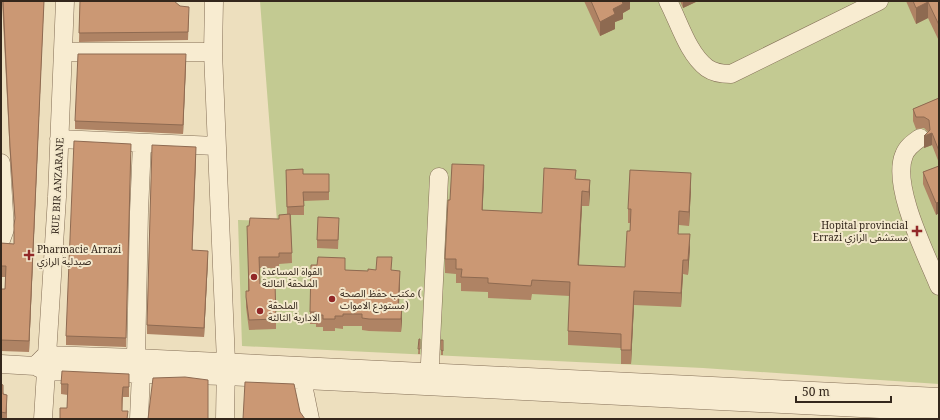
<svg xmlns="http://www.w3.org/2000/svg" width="940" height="420" viewBox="0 0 940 420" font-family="'Noto Serif','Noto Sans Arabic',serif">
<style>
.green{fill:#c3ca92}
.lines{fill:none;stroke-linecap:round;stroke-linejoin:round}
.minor-casing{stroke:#846f57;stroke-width:19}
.minor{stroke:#f8ecd1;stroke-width:18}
.wall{fill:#af8364}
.shaded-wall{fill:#8e6a51}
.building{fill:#cb9874;stroke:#8e6a51}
.poi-dot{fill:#922828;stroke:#f4e9cd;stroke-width:1.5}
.labels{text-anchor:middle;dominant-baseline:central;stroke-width:4;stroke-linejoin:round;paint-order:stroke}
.street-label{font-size:10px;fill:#34271c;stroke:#f4e9cd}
.poi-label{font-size:10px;fill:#34271c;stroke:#f4e9cd;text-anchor:start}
</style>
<rect width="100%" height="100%" fill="#eddfbe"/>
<path class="green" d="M 260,1 L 939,1 L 939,384 L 703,368 L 242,346 L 238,220 L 277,221 Z"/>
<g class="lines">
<g class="minor-casing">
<path id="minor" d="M 214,1 L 213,52 L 226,362 L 225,419
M 668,1 C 679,22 688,54 707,68 C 714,73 723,74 731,74 L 879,1
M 63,52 L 213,52
M 920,138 C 913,143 907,147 904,155 C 891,186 927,256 939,286
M 59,139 L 216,146
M 1,163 L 5,229 L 1,240
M 136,358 L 139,212 L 142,143
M 1,364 L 35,366 L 45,371 L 226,376 L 939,412
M 35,366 L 46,355 L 136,358 L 939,397
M 300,370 L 310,419
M 429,384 L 439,177
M 43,419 L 57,197 L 65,1
M 139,419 L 141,373"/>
</g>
<use href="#minor" class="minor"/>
</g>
<path class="wall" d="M 2,1 L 44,1 L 29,352 L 1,351 L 1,289 L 5,289 L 5,277 L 1,277 L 1,243 L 14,244 L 14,225 L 15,220 L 10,157 Z
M 80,1 L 174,1 L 174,2 L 189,15 L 188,40 L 79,42 Z
M 584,1 L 630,1 L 630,9 L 623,13 L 623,19 L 615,22 L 615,29 L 600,36 Z
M 680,1 L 698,1 L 683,8 Z
M 906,1 L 939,1 L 939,41 L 928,18 L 916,24 Z
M 186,62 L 183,134 L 75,129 L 75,121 Z
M 939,98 L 939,163 L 932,145 L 924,148 L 928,132 L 924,128 L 916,129 L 913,121 L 913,109 Z
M 131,153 L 126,347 L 66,345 L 66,336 Z
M 196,156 L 192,250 L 208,259 L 204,337 L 147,334 L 147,325 Z
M 939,166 L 939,213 L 936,215 L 923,184 L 923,172 Z
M 286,170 L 303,174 L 329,174 L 329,200 L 304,201 L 304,215 L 291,215 L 292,263 L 279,264 L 279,268 L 259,268 L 260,284 L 276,319 L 276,329 L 249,330 L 246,307 L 246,291 L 248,291 L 249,226 L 279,219 L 287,214 Z
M 484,179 L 482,210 L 542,213 L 576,179 L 590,180 L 589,206 L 582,206 L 579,265 L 625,267 L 630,231 L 630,223 L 628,223 L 628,209 L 691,188 L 689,226 L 679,225 L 678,234 L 690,248 L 688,275 L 683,274 L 681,307 L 634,305 L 631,364 L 621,364 L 621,348 L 568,345 L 568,331 L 570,296 L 532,294 L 531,300 L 488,298 L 488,292 L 461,291 L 461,283 L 456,283 L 456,274 L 445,273 L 445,259 L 450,200 Z
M 339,226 L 338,249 L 317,248 L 317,240 Z
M 317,265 L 345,270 L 368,271 L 392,270 L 400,283 L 399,307 L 402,320 L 401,332 L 369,331 L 362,330 L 362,326 L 343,326 L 343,329 L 335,328 L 335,331 L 323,331 L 323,327 L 316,327 L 316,324 L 310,324 L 310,312 Z
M 419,339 L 420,339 L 420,354 L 418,354 Z
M 441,340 L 443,340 L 443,355 L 441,355 Z
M 1,384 L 7,407 L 7,419 L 1,419 Z
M 61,384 L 129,385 L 129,397 L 123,397 L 122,411 L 128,419 L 67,408 L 68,395 L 61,394 Z"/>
<path class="shaded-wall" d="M 44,1 L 29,352 L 29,341 Z
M 621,1 L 630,1 L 630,9 L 623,13 L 623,19 L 615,22 L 615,29 L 600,36 L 600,22 Z
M 683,1 L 698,1 L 683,8 Z
M 928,2 L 928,18 L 916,24 L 916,8 Z
M 186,54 L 186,62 L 183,134 L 183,125 Z
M 932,133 L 932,145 L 924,148 L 924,136 Z
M 196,147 L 196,156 L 192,258 L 192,250 Z
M 484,165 L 484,179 L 482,224 L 482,210 Z
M 691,173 L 691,188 L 689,226 L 689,212 Z
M 590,180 L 590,194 L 589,206 L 589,192 Z
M 582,191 L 582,206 L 578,279 L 578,265 Z
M 939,202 L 939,213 L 936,215 L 936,203 Z
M 690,234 L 690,248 L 688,275 L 688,260 Z
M 208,251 L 208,259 L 204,337 L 204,328 Z
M 683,260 L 683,274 L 681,307 L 681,293 Z
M 400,271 L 400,283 L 398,319 L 398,307 Z
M 634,291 L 634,305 L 631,364 L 631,350 Z
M 402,307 L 402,320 L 401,332 L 401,319 Z
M 7,395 L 7,407 L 6,419 L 6,413 Z"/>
<path class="building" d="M 3,1 L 44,1 L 29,341 L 1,340 L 1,289 L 5,289 L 6,266 L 1,266 L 1,243 L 14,244 L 14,225 L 15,218 L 10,147 Z
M 80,1 L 174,1 L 180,6 L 189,7 L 188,32 L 79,33 Z
M 591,1 L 622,1 L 623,4 L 613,9 L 615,14 L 600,22 Z
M 913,1 L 939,1 L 939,25 L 928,2 L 916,8 Z
M 78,54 L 186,54 L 183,125 L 75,121 Z
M 939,98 L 939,151 L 932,133 L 924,136 L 930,130 L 929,120 L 924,117 L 916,117 L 913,109 Z
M 74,141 L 131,144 L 126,338 L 66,336 Z
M 152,145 L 196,147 L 192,250 L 208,251 L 204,328 L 147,325 Z
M 452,164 L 484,165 L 482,210 L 542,213 L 544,168 L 576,170 L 575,179 L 590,180 L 589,192 L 582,191 L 578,265 L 625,267 L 627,231 L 630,231 L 631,209 L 628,209 L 630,170 L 691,173 L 689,212 L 679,211 L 678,234 L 690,234 L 688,260 L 683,260 L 681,293 L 634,291 L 631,350 L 621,350 L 621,334 L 568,331 L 570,282 L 532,280 L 531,286 L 488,283 L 488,278 L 461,277 L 462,269 L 456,269 L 456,259 L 445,259 L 448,200 L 450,200 Z
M 939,166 L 939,202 L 936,203 L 923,172 Z
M 303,169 L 303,174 L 329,174 L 329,192 L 303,192 L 304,206 L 287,207 L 286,170 Z
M 290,214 L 292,253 L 279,253 L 279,257 L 259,257 L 260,284 L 275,283 L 276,319 L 249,320 L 246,297 L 246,291 L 249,291 L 247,226 L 249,226 L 250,218 L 279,219 L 279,215 Z
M 318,217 L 339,218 L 338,240 L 317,240 Z
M 318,257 L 345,258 L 345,270 L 368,271 L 368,269 L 376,270 L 377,257 L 392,257 L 391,270 L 400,271 L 398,307 L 402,307 L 401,319 L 369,319 L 362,318 L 362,314 L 343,314 L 343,316 L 335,316 L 335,319 L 323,319 L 323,315 L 316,315 L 317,312 L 310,312 L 311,265 L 317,265 Z
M 419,339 L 420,339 L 420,349 L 418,349 Z
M 441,340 L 443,340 L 443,351 L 441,350 Z
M 62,371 L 129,374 L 129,387 L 123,387 L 122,399 L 122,411 L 128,411 L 127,419 L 60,419 L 60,408 L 67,408 L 68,384 L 61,384 Z
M 185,377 L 208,380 L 208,419 L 148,419 L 153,378 Z
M 245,382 L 294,384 L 300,412 L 305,419 L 243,419 Z
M 1,384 L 3,385 L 3,394 L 7,395 L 6,413 L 1,412 Z"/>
<g class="poi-dot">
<path d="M915 225h4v4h4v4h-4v4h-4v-4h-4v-4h4z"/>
<path d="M27 249h4v4h4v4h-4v4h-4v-4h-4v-4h4z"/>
<circle cx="254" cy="277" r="4"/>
<circle cx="332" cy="299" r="4"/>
<circle cx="260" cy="311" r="4"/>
</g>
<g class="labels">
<g class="street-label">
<text transform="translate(57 186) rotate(-87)">RUE BIR ANZARANE</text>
</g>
<g class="poi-label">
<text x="908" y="225" text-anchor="end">Hopital provincial<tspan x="908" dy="12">Errazi مستشفى الرازي</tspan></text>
<text x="37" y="249">Pharmacie Arrazi<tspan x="37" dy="12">صيدلية الرازي</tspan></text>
<text x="262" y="271">القواة المساعدة<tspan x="262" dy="12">الملحقة الثالثة</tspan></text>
<text x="340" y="293">مكتب حفظ الصحة (<tspan x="340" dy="12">مستودع الاموات)</tspan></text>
<text x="268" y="305">الملحقة<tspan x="268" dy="12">الادارية الثالثة</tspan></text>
</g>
</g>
<rect width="940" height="420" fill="none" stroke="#34271c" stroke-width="4"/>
<path d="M796 396v6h95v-6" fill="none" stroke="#34271c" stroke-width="2"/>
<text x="802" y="396" font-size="12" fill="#34271c" stroke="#f4e9cd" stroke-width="3" paint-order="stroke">50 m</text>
</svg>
